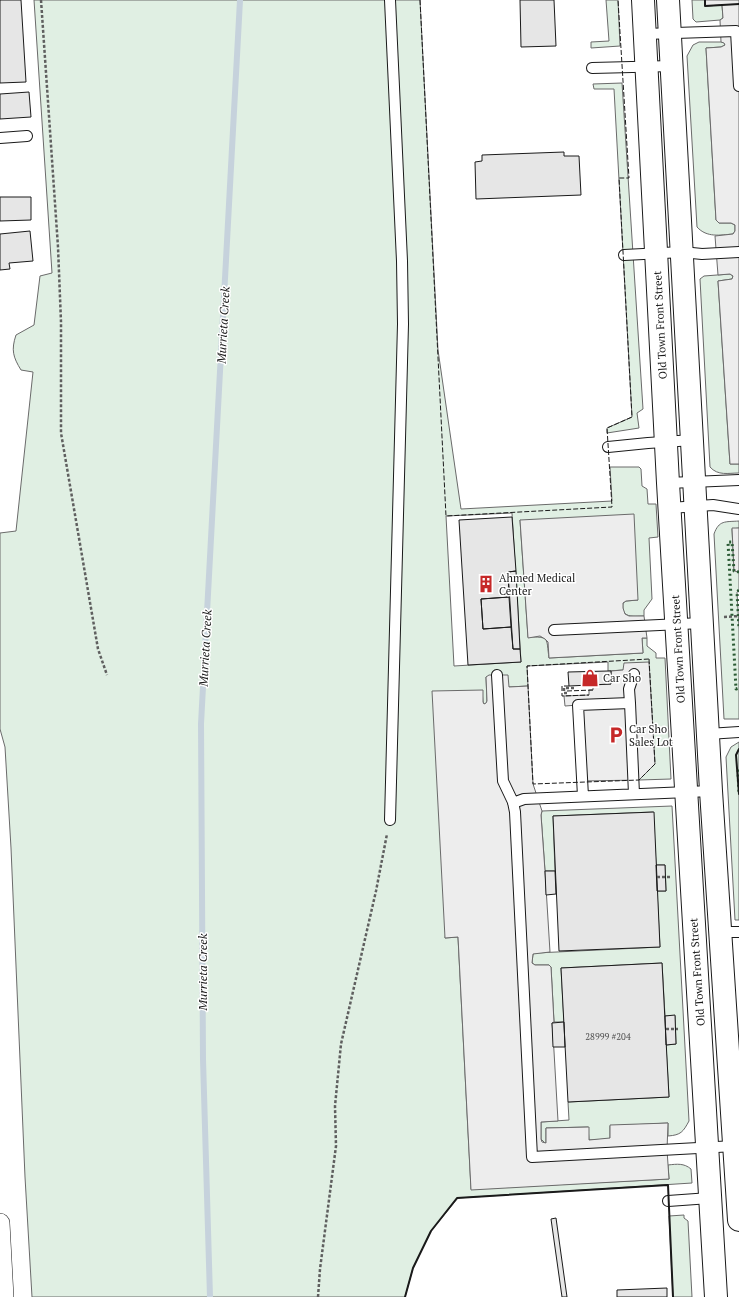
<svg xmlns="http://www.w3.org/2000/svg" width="739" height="1297" viewBox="0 0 739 1297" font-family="'PT Serif',serif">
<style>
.green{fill:#e0efe3;stroke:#6a6a6a;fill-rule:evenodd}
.parking{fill:#ededed;stroke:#6a6a6a}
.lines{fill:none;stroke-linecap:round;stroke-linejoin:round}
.stream{stroke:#c6d2dc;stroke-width:6}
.building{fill:#e6e6e6;stroke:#1a1a1a}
.service-casing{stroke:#1a1a1a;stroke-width:12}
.minor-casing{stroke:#1a1a1a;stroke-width:20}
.secondary-casing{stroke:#1a1a1a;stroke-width:24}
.path{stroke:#5f5f5f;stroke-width:2.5;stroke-dasharray:3 2;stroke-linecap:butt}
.service{stroke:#fff;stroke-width:10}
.minor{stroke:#fff;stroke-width:19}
.secondary{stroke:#fff;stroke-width:22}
.hedge{stroke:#2b5a34;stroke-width:3;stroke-dasharray:2 3;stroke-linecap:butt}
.fence{stroke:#1a1a1a;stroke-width:1;stroke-dasharray:5 2;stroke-linecap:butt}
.wall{stroke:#1a1a1a;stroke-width:2}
.labels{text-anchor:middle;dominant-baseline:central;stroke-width:3;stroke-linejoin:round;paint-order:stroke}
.number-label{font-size:9px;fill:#4d4d4d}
.street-label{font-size:11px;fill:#1a1a1a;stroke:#fff}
.poi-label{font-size:11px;fill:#1a1a1a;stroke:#fff;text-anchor:start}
.water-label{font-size:12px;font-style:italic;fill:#1a1a1a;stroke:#fff}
</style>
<rect width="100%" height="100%" fill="#fff"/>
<path class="green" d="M 34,0 L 420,0 L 438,350 L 461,509 L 612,501 L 610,467 L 639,467 L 641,469 L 642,486 L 647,489 L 648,504 L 656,504 L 658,537 L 649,538 L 652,599 L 644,610 L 644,616 C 633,616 621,619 623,603 L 626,601 L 638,600 L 520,520 L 528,637 C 550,637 546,637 549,658 L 643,653 L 642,638 L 647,638 L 647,646 L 656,653 L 656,658 L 665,658 L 671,779 L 639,780 L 655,764 L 623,670 L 608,671 L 608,662 L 527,666 L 528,686 L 509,687 L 486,677 L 487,701 L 486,704 L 484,704 L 483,702 L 482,690 L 445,938 L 458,937 L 471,1189 L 669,1179 L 668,1165 C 677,1164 684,1163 691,1169 L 692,1183 L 458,1198 L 431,1231 L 413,1268 L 405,1297 L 32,1297 L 25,1177 L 11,848 L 5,747 L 0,729 L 0,533 L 16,531 L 33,372 L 21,370 C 13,357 11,350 16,335 L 34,325 L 40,276 L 52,273 ZM 512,513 L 521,662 L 454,666 L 446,516 Z
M 606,0 L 618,0 L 620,46 L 591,48 L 591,42 L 609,41 Z
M 692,0 L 705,0 L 706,6 L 722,5 L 723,18 L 720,20 L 696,22 L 693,19 Z
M 699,42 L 724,42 L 725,45 L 721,47 L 706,48 L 716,220 L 719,223 L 731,223 L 735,225 L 735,231 L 733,234 C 720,235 707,238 697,227 L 687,56 L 693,45 Z
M 622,83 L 643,409 L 637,413 L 639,428 L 607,433 L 607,428 L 632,417 L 614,89 L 594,89 L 593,84 Z
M 730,274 L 733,276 L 732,279 L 718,281 L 730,464 L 739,464 L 739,473 C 728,473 718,476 710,467 L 700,279 L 704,276 Z
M 739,521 L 739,528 L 732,529 L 734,570 L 739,572 L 739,590 L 737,592 L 739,629 L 739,719 L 724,719 L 714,534 C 719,520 725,522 739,521 Z
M 739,742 L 739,920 L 735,920 L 726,757 L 731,747 Z
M 672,806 L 689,1121 C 683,1132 681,1135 668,1136 L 668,1123 L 610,1126 L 610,1139 L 589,1140 L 588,1127 L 546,1128 L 546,1143 L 545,1143 L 541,1139 L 541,1122 L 569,1120 L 568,1102 L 669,1097 L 666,1045 L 676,1044 L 675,1016 L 665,1016 L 662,963 L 561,968 L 564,1022 L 554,1022 L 551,967 L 549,965 L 535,965 L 532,963 L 533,954 L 536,953 L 660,947 L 657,891 L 666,891 L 665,865 L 656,865 L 653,812 L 553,816 L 555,871 L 545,871 L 541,815 L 542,811 Z
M 684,1215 L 684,1218 L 688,1221 L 692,1297 L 673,1297 L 669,1216 Z"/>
<path class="parking" d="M 705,0 L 739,0 L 739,464 L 730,464 L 718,281 L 732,279 L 733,276 L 730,274 L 718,275 L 715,236 L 733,234 L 735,231 L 735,225 L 731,223 L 719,223 L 716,220 L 706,48 L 721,47 L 725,45 L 724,43 L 721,42 L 720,20 L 723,18 L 722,5 L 705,6 Z
M 634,514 L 638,600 L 626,601 L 623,603 L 623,608 L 625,614 L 629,616 L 644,616 L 647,638 L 642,638 L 643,653 L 549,658 L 548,642 L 545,639 L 540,636 L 528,638 L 520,520 Z
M 732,528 L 739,528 L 739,572 L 734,571 Z
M 649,662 L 655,764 L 639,780 L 582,781 L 578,705 L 565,706 L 564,696 L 589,695 L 589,690 L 593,690 L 593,685 L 611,684 L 611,671 L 623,670 L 624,663 Z
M 489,675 L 508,675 L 509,687 L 528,686 L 533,784 L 542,811 L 541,815 L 545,871 L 550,952 L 533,954 L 532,963 L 535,965 L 549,965 L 551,967 L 554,1022 L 552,1023 L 553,1034 L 558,1121 L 541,1122 L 541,1139 L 542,1142 L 546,1143 L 546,1128 L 589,1127 L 589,1140 L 610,1138 L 610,1125 L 668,1123 L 667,1150 L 669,1179 L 471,1190 L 458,937 L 445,938 L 432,691 L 483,690 L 483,702 L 484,704 L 486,703 L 487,701 L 486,677 Z"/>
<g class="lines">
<path class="stream" d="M 210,1297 L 203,1059 L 201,724 L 240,0"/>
</g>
<path class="building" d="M 0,0 L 21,0 L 26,82 L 0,83 Z
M 520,0 L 554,0 L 556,46 L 521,47 Z
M 29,92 L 31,117 L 0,119 L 0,94 Z
M 564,152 L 564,156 L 579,156 L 581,195 L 476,199 L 475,162 L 482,161 L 482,155 Z
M 0,197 L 31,197 L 31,220 L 0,221 Z
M 30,231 L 33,261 L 9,263 L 10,269 L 0,270 L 0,234 Z
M 512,517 L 516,571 L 508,572 L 509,597 L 481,599 L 483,629 L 511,627 L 513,649 L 520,649 L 521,662 L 468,665 L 459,520 Z
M 516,571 L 520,649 L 513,649 L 508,572 Z
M 509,597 L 511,627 L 483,629 L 481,599 Z
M 608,671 L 611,671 L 611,684 L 569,686 L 568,672 Z
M 654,812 L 660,947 L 559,951 L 553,816 Z
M 656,865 L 665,865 L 666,891 L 657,891 Z
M 545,871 L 555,871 L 556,894 L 546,895 Z
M 662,963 L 669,1097 L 568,1102 L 561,968 Z
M 675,1015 L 676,1044 L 666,1045 L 665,1016 Z
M 564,1022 L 565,1047 L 553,1047 L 552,1023 Z
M 556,1218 L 567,1297 L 562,1297 L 551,1219 Z
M 667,1288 L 667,1297 L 617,1297 L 617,1290 Z"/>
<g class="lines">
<g class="service-casing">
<path id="service" d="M 390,0 L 402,261 L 403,324 L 390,820
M 645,34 L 736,31 L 739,86
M 592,68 L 672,66
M 0,138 L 27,136
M 624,255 L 682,252 L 702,254 L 739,252
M 608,447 L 648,443 L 693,440
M 668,483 L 739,480
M 670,508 L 713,505 L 739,509
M 554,630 L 702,623
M 497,675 L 503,781 L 513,802 L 515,812 L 532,1157 L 735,1146
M 630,703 L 629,689 L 634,674
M 708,734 L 739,732
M 583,796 L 578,705 L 630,703 L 634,794
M 513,803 L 524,799 L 711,791
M 720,932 L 739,932
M 668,1201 L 710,1198"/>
</g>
<g class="minor-casing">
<path id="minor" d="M 0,1223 L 4,1297"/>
</g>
<g class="secondary-casing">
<path id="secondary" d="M 643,0 L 668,483 L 716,1297
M 668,0 L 711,791 L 739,1220"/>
</g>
<path class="path" d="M 41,0 L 58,247 L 61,322 L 61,433 L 98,649 L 107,675
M 724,617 L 739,616
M 567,693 L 564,693 L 564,688 L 576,688
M 657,877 L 670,877
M 666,1029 L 678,1029
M 318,1297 L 320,1269 L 336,1146 L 335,1106 L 341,1044 L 376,891 L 387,834"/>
<use href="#service" class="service"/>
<use href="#minor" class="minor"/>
<use href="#secondary" class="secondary"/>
<path class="hedge" d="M 739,572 L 734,571 L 732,542 L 728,542 L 736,689 L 739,688
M 739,590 L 737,592 L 739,629
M 739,770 L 738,771 L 739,794"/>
<path class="fence" d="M 420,0 L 446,516 L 612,507 L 607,428 L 632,417 L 619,178 L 629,178 L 618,0
M 649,659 L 655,764 L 639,780 L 533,784 L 527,666 Z
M 569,686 L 562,686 L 562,696 L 589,695
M 567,691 L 593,690 L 593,685"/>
<path class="wall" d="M 705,0 L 705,6 L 739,4
M 739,749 L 736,755 L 739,794
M 405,1297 L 413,1268 L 431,1231 L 457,1198 L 668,1185 L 673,1297"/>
</g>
<defs>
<g id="building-bare" transform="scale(1.38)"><path d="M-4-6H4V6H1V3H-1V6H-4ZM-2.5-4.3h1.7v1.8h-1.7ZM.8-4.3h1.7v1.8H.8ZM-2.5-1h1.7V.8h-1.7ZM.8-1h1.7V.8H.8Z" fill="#c62828" stroke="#fff" stroke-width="2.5" paint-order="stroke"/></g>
<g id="shop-bare" transform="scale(1.38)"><path d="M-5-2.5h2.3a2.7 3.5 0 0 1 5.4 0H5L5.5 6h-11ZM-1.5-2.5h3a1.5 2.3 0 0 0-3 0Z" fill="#c62828" stroke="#fff" stroke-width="2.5" paint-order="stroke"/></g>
<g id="parking-bare" transform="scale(1.38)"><path d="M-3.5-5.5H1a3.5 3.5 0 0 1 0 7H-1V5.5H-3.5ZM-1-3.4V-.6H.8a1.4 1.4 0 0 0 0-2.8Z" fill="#c62828" stroke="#fff" stroke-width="2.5" paint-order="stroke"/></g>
</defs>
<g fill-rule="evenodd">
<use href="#building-bare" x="486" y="584"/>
<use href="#shop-bare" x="590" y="678"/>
<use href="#parking-bare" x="616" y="735"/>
</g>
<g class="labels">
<g class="number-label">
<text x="608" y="1037">28999 #204</text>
</g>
<g class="street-label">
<text transform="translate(660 325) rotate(-93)">Old Town Front Street</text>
<text transform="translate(678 649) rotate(-93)">Old Town Front Street</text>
<text transform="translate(697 972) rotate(-94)">Old Town Front Street</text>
</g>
<g class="poi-label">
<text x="499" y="578">Ahmed Medical<tspan x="499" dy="13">Center</tspan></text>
<text x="603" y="678">Car Sho</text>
<text x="629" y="729">Car Sho<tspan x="629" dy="13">Sales Lot</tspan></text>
</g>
<g class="water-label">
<text transform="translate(223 325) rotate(-87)">Murrieta Creek</text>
<text transform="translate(205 648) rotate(-87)">Murrieta Creek</text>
<text transform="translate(202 972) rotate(-90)">Murrieta Creek</text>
</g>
</g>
</svg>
